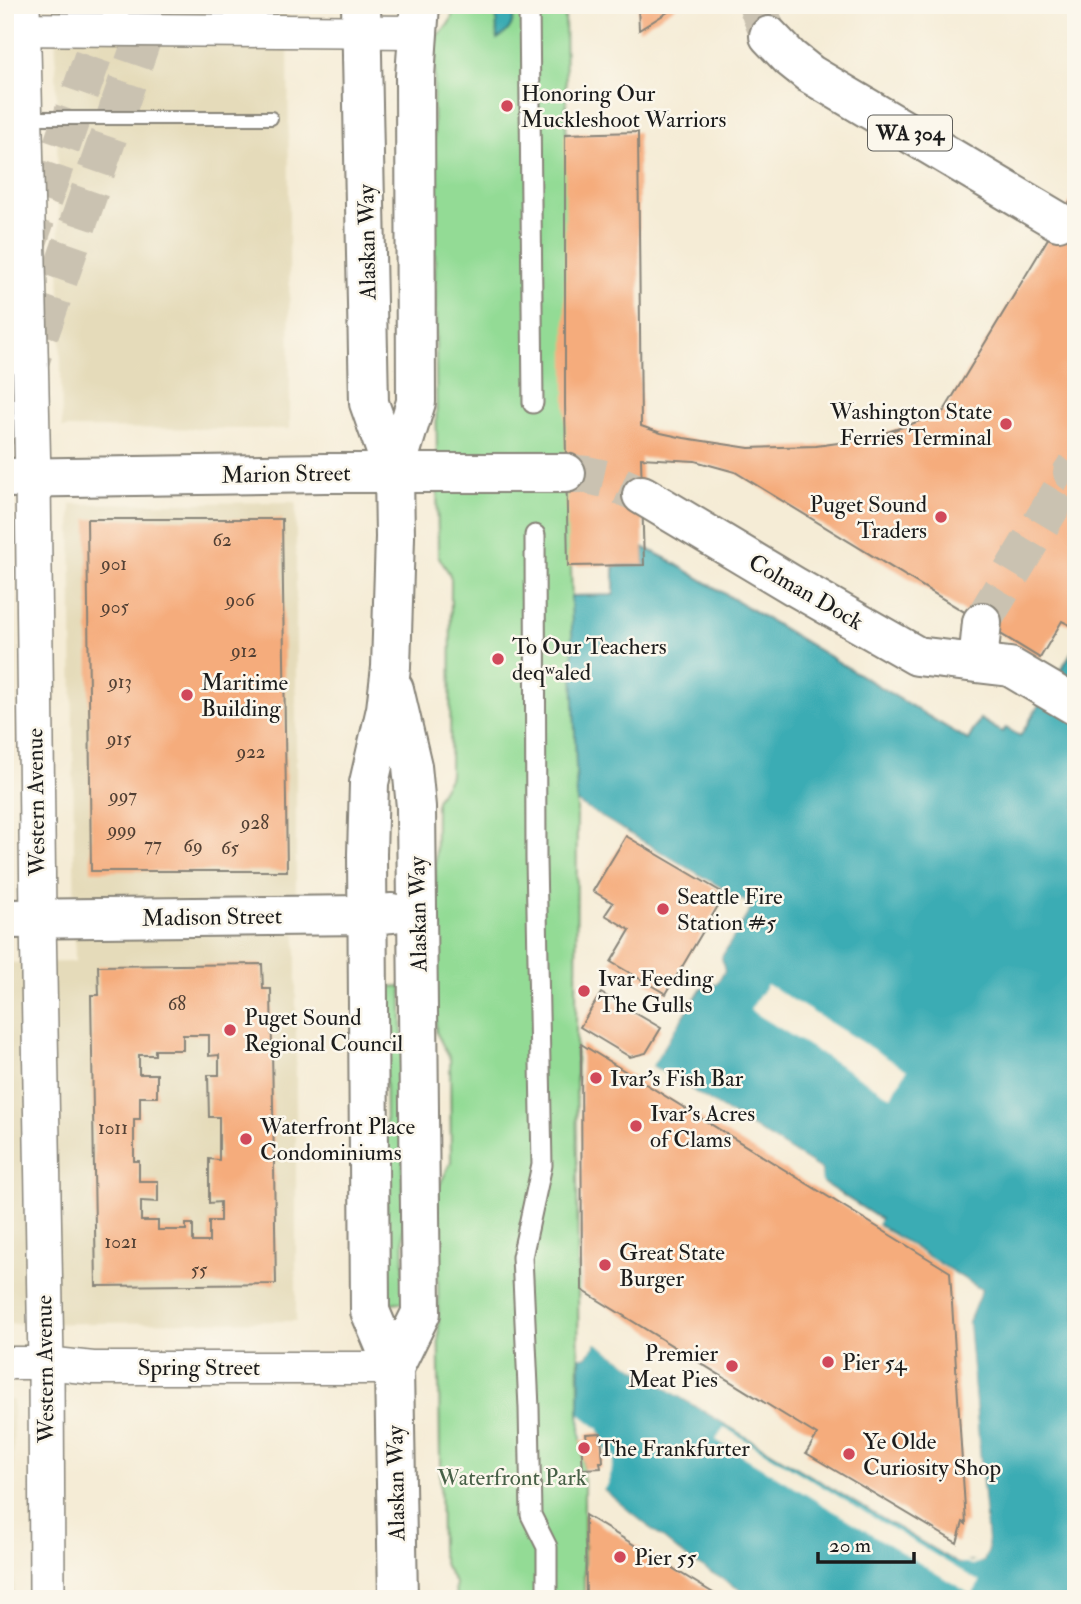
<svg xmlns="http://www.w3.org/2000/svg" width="1081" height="1604" viewBox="0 0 1081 1604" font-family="'IM FELL Double Pica',serif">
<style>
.built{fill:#e5dbba}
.green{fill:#93db95;stroke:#587c58;stroke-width:2}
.water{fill:#3aacb4;stroke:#2b6468;stroke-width:2}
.pier{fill:#f5ecd6}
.building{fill:#f5ac7c;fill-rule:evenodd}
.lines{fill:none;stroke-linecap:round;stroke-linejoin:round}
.primary-tunnel{stroke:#cac2b1;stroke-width:38;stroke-dasharray:38 19;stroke-linecap:butt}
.trunk-tunnel{stroke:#cac2b1;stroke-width:38;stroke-dasharray:38 19;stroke-linecap:butt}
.motorway-tunnel{stroke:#cac2b1;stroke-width:38;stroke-dasharray:38 19;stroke-linecap:butt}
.service-casing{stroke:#888479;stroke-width:16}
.pedestrian-casing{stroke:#888479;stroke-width:23}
.tertiary-casing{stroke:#888479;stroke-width:35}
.secondary-casing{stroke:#888479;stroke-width:38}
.primary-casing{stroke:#888479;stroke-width:42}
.trunk-casing{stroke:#888479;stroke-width:42}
.service{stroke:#fff;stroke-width:12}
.pedestrian{stroke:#fff;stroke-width:19}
.tertiary{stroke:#fff;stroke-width:32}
.secondary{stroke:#fff;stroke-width:35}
.primary{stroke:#fff;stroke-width:38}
.trunk{stroke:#fff;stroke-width:38}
.poi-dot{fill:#d1495b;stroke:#fbf7ec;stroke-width:2.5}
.labels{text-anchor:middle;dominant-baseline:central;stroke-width:5;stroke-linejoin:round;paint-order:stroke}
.number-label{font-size:19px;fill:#524034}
.shield{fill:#fbf7ec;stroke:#5f5e5a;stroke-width:2}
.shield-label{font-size:21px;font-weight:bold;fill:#1c1c1c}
.poi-label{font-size:23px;fill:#1c1c1c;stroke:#fbf7ec;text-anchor:start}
.street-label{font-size:23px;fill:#1c1c1c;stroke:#fbf7ec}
.park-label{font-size:23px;fill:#465f46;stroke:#fbf7ec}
</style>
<rect width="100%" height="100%" fill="#fbf7ec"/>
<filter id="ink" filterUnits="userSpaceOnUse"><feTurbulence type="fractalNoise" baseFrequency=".0143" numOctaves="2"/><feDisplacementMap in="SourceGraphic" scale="14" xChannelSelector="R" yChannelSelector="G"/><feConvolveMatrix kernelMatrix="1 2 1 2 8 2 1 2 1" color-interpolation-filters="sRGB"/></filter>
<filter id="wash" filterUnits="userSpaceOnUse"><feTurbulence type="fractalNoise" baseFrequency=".00686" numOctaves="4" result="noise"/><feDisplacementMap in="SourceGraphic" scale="28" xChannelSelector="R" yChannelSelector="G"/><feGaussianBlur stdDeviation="1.57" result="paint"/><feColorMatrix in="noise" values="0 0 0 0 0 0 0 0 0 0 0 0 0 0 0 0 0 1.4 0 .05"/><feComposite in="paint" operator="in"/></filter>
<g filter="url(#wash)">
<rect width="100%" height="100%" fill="#f5ecd6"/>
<path class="built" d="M 55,5 L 288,5 L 290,429 L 62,428 Z
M 296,502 L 296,1321 L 5,1324 L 5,963 L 75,962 L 71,504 Z
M 5,1400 L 13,1400 L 14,1599 L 5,1599 Z"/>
<path class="green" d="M 453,5 L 565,5 L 571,567 L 577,803 L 576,1038 L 579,1408 L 584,1472 L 584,1599 L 456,1599 L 455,1583 L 445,1566 L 441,1551 L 437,1190 L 451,1162 L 450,1059 L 436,1032 L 435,974 L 436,800 L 449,778 L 450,774 L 451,579 L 449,573 L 438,556 L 433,98 L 437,35 C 449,26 453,20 453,5 Z
M 402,986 L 404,1302 L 387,1303 L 385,987 Z"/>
<path class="water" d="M 496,5 L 513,5 C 516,21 510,32 497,39 Z
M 643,547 L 667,559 L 968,740 L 980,719 L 1002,732 L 1006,728 L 1020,736 L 1076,645 L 1076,1599 L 755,1599 L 686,1558 L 603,1490 L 584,1472 L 579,1408 L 580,1356 L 586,1357 L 596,1342 L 682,1398 L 958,1563 L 983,1561 L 988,1551 L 968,1322 L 981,1290 L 877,1224 L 880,1219 L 821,1182 L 821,1170 L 651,1066 L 702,987 L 717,983 L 724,971 L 721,957 L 752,906 L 577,803 L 571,596 L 614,595 L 614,566 L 644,565 Z"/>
<path class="pier" d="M 577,803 L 752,906 L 721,957 L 724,971 L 717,983 L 701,987 L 652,1066 L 821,1170 L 822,1183 L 880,1220 L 877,1225 L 981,1290 L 968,1322 L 988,1551 L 983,1561 L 973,1565 L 958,1563 L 682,1398 L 596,1343 L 586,1357 L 580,1356 L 580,1352 L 584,1353 L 593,1340 L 597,1339 L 684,1395 L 959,1560 L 972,1562 L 980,1558 L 984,1550 L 965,1322 L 976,1291 L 875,1227 L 873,1224 L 875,1221 L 819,1185 L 818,1172 L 649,1068 L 648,1064 L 699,985 L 715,980 L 721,970 L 718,955 L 747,907 L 577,807 Z
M 767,984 L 907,1070 L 891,1097 L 750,1010 Z
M 580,1414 L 599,1429 L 602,1447 L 615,1456 L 608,1484 L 603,1490 L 686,1558 L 755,1599 L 748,1599 L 684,1561 L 600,1493 L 584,1477 Z
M 724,1427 L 980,1582 L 972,1595 L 716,1440 Z"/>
<g id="blocks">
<path class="building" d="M 638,5 L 679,5 L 639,30 Z
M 638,132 L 641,426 L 661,433 L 684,438 L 749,448 L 816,446 L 853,441 L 881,434 L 909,425 L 944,411 L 1076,192 L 1076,628 L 1062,621 L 1040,658 L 735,472 L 695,461 L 641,458 L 644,565 L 568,566 L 565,404 L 565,134 Z
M 87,519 L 282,519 L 287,871 L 91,871 Z
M 626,836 L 725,894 L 666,994 L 611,962 L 630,930 L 605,915 L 613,903 L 593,891 Z
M 262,964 L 263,989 L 271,989 L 276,1284 L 96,1286 L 91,995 L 99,995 L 98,966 ZM 183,1035 L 209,1035 L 209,1056 L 219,1055 L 219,1075 L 208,1075 L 209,1117 L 219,1117 L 219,1160 L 209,1159 L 209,1203 L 220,1202 L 220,1221 L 209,1221 L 209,1242 L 193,1242 L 193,1224 L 186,1224 L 186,1230 L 158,1230 L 158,1221 L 141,1221 L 141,1201 L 158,1202 L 158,1181 L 139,1181 L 139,1161 L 134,1161 L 134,1119 L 140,1119 L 140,1097 L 157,1097 L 157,1074 L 139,1074 L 139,1055 L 155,1055 L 155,1050 L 183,1050 Z
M 601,993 L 661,1028 L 646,1053 L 630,1057 L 580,1027 Z
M 581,1044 L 950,1272 L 966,1524 L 963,1522 L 957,1543 L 806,1453 L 817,1435 L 582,1290 Z
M 601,1433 L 603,1462 L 600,1462 L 601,1468 L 583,1469 L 581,1440 L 587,1440 L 586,1434 Z
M 585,1515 L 723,1599 L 586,1599 Z"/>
</g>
</g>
<g filter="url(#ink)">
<use href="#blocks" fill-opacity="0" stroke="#888479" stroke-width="2"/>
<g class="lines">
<path class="primary-tunnel" d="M 566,473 L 587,475 L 605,479 L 642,495
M 982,622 L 1072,472"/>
<path class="trunk-tunnel" d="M 757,5 L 769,36
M 1076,466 L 1072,472 L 1076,475"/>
<path class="motorway-tunnel" d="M 5,308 L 111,5
M 5,442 L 15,406 L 154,5"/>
<g class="service-casing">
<path id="service" d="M 28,118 L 271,118"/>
</g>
<g class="pedestrian-casing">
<path id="pedestrian" d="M 529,5 L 533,403
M 535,535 L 536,859 L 542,1165 L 522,1257 L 529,1408 L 531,1515 L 547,1547 L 547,1599"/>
</g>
<g class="tertiary-casing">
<path id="tertiary" d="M 5,29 L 417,32
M 5,1363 L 46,1363 L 93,1368 L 394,1368"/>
</g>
<g class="secondary-casing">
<path id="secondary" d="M 22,5 L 33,478 L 38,918 L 46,1363 L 47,1599"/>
</g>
<g class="primary-casing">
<path id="primary" d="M 361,5 L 369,403 L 394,474
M 5,478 L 325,473 L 566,473
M 642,495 L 794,586 L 917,656 L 1010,667 L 1076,706
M 978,663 L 982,622
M 394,689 L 412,766 L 416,807 L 421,1313 L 394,1368
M 5,919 L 368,915 L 392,913
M 398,1599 L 394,1368 L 370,1311 L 367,854 L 369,783 L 386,709 L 391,667 L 395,537 L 394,474 L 416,402 L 415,76 L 420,5"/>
</g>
<g class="trunk-casing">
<path id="trunk" d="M 769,36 L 790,58 L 810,74 L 1058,221"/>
</g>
<use href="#service" class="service"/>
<use href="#pedestrian" class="pedestrian"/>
<use href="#tertiary" class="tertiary"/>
<use href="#secondary" class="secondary"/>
<use href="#primary" class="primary"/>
<use href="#trunk" class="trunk"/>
</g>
</g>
<g class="poi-dot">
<circle cx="507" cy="106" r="7"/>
<circle cx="1006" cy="424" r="7"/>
<circle cx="941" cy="517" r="7"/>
<circle cx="498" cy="659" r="7"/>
<circle cx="187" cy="695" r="7"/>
<circle cx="663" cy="909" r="7"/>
<circle cx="584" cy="991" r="7"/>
<circle cx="230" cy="1030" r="7"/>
<circle cx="596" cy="1078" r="7"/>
<circle cx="636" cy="1126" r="7"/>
<circle cx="246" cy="1139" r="7"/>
<circle cx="605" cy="1265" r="7"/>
<circle cx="828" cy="1362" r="7"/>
<circle cx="732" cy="1366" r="7"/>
<circle cx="584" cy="1448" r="7"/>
<circle cx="849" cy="1454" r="7"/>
<circle cx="620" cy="1557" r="7"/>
</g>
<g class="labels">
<g class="number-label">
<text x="222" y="540">62</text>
<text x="114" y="564">901</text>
<text x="240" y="600">906</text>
<text x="115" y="607">905</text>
<text x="244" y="651">912</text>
<text x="120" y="682">913</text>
<text x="119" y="739">915</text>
<text x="251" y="752">922</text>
<text x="123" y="796">997</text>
<text x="255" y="823">928</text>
<text x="122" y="830">999</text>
<text x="153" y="845">77</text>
<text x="193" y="846">69</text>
<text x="230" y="848">65</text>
<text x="177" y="1004">68</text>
<text x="113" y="1128">1011</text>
<text x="121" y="1242">1021</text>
<text x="199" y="1270">55</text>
</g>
<rect class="shield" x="868" y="115.5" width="84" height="35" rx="5"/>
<g class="shield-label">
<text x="910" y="133">WA 304</text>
</g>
<g class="poi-label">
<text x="521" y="93">Honoring Our<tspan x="521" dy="26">Muckleshoot Warriors</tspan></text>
<text x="992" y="411" text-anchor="end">Washington State<tspan x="992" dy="26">Ferries Terminal</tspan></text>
<text x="927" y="504" text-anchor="end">Puget Sound<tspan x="927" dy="26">Traders</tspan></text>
<text x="512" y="646">To Our Teachers<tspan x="512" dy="26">deqʷaled</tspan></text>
<text x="201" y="682">Maritime<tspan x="201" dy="26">Building</tspan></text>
<text x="677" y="896">Seattle Fire<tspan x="677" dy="26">Station #5</tspan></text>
<text x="598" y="978">Ivar Feeding<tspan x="598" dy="26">The Gulls</tspan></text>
<text x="244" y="1017">Puget Sound<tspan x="244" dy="26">Regional Council</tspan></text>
<text x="610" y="1078">Ivar's Fish Bar</text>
<text x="650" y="1113">Ivar's Acres<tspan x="650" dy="26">of Clams</tspan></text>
<text x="260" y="1126">Waterfront Place<tspan x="260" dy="26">Condominiums</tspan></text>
<text x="619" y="1252">Great State<tspan x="619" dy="26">Burger</tspan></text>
<text x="718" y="1353" text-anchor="end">Premier<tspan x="718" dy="26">Meat Pies</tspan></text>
<text x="842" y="1362">Pier 54</text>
<text x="863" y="1441">Ye Olde<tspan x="863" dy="26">Curiosity Shop</tspan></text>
<text x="598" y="1448">The Frankfurter</text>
<text x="634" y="1557">Pier 55</text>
</g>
<g class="street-label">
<text transform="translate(367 242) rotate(-91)">Alaskan Way</text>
<text transform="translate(286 474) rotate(-1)">Marion Street</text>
<text transform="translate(806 592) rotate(30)">Colman Dock</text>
<text transform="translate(36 802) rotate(-91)">Western Avenue</text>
<text transform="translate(418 914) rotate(-91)">Alaskan Way</text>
<text transform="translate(212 917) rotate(-1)">Madison Street</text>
<text x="199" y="1367">Spring Street</text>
<text transform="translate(45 1369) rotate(-91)">Western Avenue</text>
<text transform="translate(396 1483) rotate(-91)">Alaskan Way</text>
</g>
<g class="park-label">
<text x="512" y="1477">Waterfront Park</text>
</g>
</g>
<rect width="1081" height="1604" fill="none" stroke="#fbf7ec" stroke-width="28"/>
<path d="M818 1552v10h96v-10" fill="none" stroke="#1c1c1c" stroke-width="3.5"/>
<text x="829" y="1552" font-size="21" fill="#1c1c1c" stroke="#fbf7ec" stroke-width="5" paint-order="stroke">20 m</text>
</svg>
